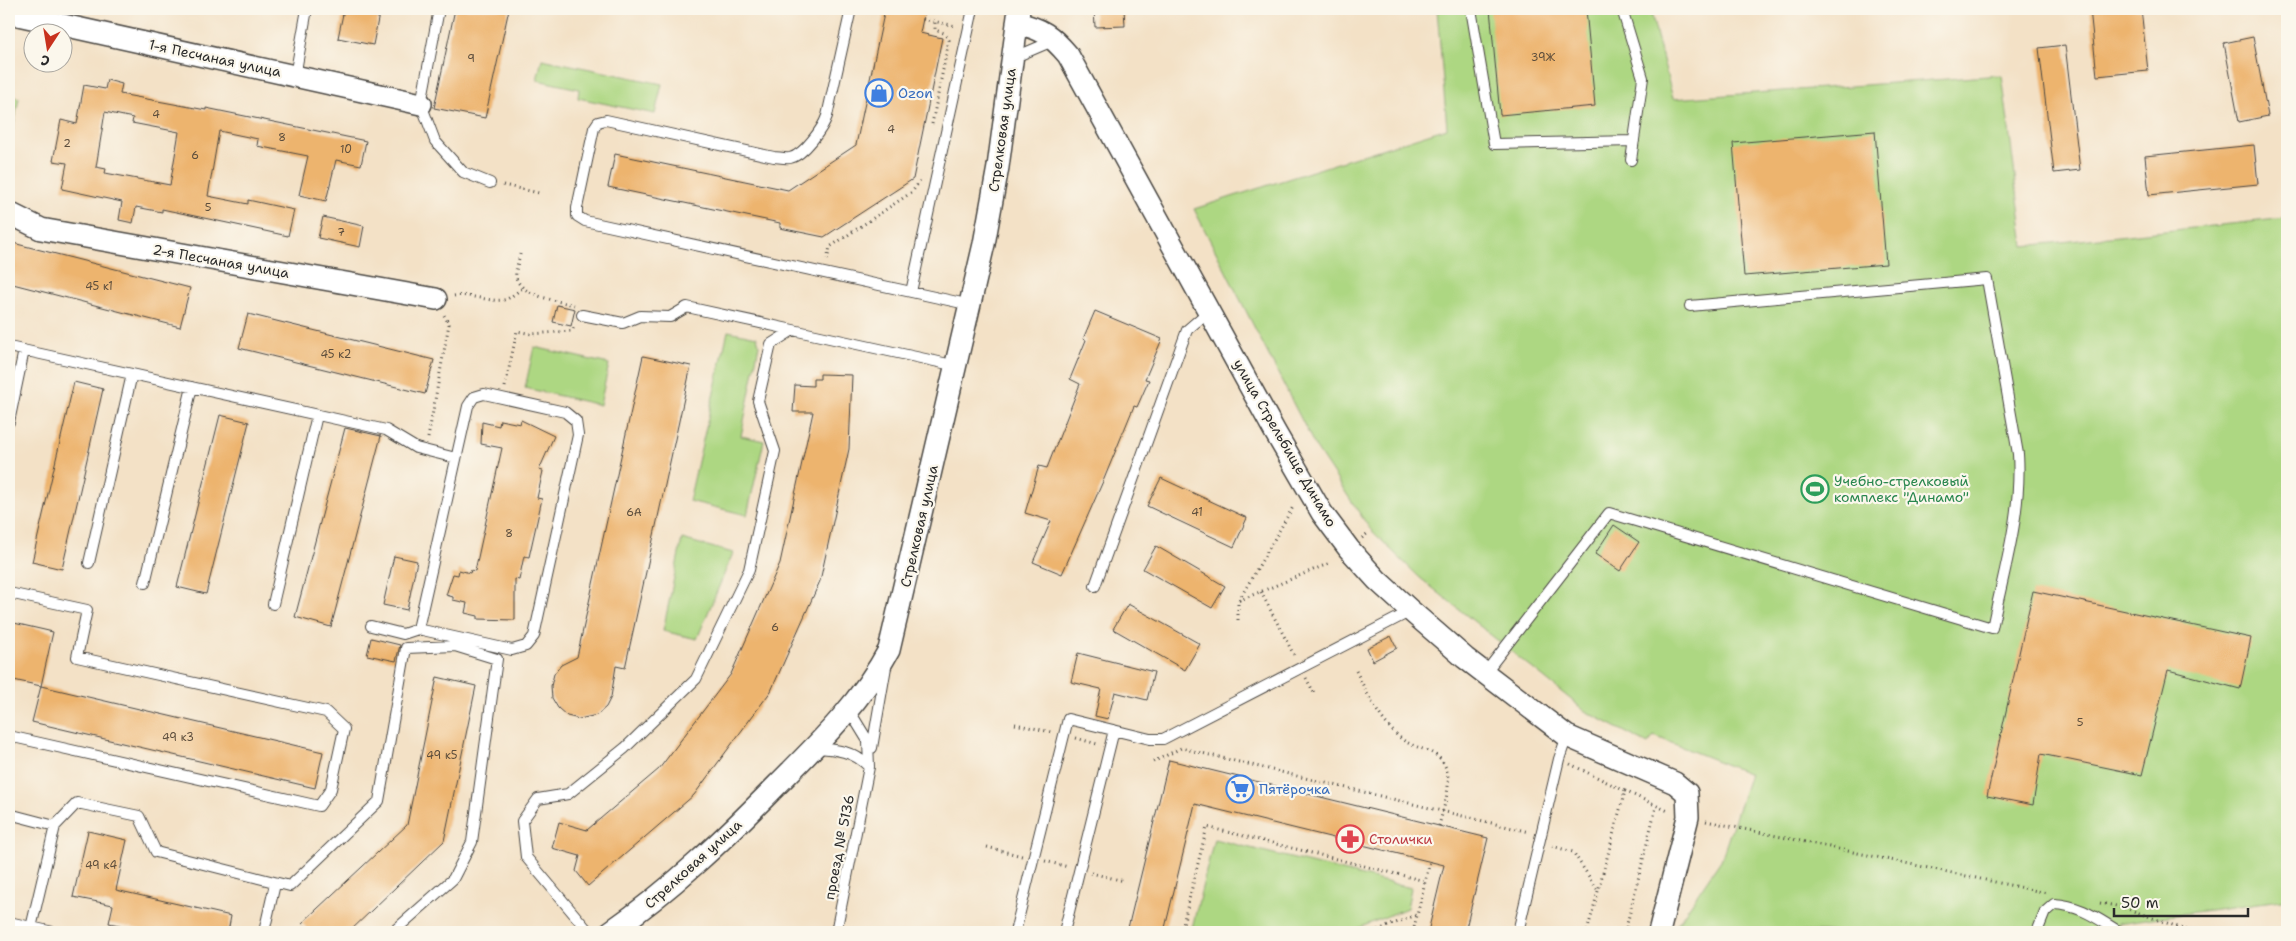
<svg xmlns="http://www.w3.org/2000/svg" width="2296" height="941" viewBox="0 0 2296 941" font-family="'Shantell Sans',sans-serif">
<style>
.green{fill:#add782;stroke:#6c8156}
.building{fill:#edb46e;fill-rule:evenodd}
.lines{fill:none;stroke-linecap:round;stroke-linejoin:round}
.service-casing{stroke:#494642;stroke-width:12}
.minor-casing{stroke:#494642;stroke-width:24}
.path{stroke:#494642;stroke-width:3;stroke-dasharray:1 4;stroke-linecap:butt}
.service{stroke:#fff;stroke-width:10}
.minor{stroke:#fff;stroke-width:21}
.labels{text-anchor:middle;dominant-baseline:central;stroke-width:4.5;stroke-linejoin:round;paint-order:stroke}
.number-label{font-size:11px;fill:#5c4d3c}
.street-label{font-size:14px;fill:#2b2b2b;stroke:#fbf7ec}
.shop-label{font-size:14px;fill:#366cbe;stroke:#fbf7ec;text-anchor:start}
.leisure-label{font-size:14px;fill:#27864d;stroke:#fbf7ec;text-anchor:start}
.health-label{font-size:14px;fill:#be3a42;stroke:#fbf7ec;text-anchor:start}
</style>
<rect width="100%" height="100%" fill="#fbf7ec"/>
<filter id="ink" filterUnits="userSpaceOnUse"><feTurbulence type="fractalNoise" baseFrequency=".02" numOctaves="2"/><feDisplacementMap in="SourceGraphic" scale="10" xChannelSelector="R" yChannelSelector="G"/><feConvolveMatrix kernelMatrix="1 2 1 2 8 2 1 2 1" color-interpolation-filters="sRGB"/></filter>
<filter id="wash" filterUnits="userSpaceOnUse"><feTurbulence type="fractalNoise" baseFrequency=".0096" numOctaves="4" result="noise"/><feDisplacementMap in="SourceGraphic" scale="20" xChannelSelector="R" yChannelSelector="G"/><feGaussianBlur stdDeviation="1.12" result="paint"/><feColorMatrix in="noise" values="0 0 0 0 0 0 0 0 0 0 0 0 0 0 0 0 0 1.4 0 .05"/><feComposite in="paint" operator="in"/></filter>
<g filter="url(#wash)">
<rect width="100%" height="100%" fill="#f3e1c6"/>
<path class="green" d="M 1437,9 L 1650,9 L 1673,99 L 2002,75 L 2024,246 L 2287,218 L 2287,899 L 2118,923 L 2115,932 L 1672,932 L 1721,860 L 1750,774 L 1654,736 L 1648,744 L 1585,711 L 1419,577 L 1370,529 L 1316,448 L 1194,209 L 1447,128 Z
M 542,59 L 662,84 L 655,114 L 578,98 L 579,89 L 537,80 Z
M 9,96 L 19,98 L 9,150 Z
M 728,331 L 757,337 L 759,345 L 741,436 L 764,441 L 747,515 L 689,501 Z
M 534,347 L 609,364 L 600,405 L 525,388 Z
M 682,539 L 733,553 L 697,639 L 663,631 Z
M 1214,839 L 1411,888 L 1407,908 L 1349,932 L 1191,932 Z"/>
<g id="blocks">
<path class="building" d="M 344,9 L 380,9 L 373,45 L 338,38 Z
M 455,9 L 509,9 L 485,118 L 434,108 Z
M 885,9 L 925,9 L 920,33 L 942,38 L 913,179 L 824,237 L 780,228 L 780,223 L 608,187 L 615,154 L 788,190 L 856,145 Z
M 1094,9 L 1124,9 L 1125,26 L 1095,27 Z
M 1490,9 L 1586,9 L 1595,106 L 1500,115 Z
M 2090,9 L 2141,9 L 2148,71 L 2097,76 Z
M 2253,37 L 2268,116 L 2239,122 L 2224,43 Z
M 2065,45 L 2080,170 L 2054,173 L 2039,48 Z
M 107,80 L 122,84 L 120,94 L 206,110 L 206,108 L 366,141 L 361,165 L 336,160 L 326,201 L 299,195 L 308,156 L 257,146 L 258,139 L 219,131 L 208,196 L 248,204 L 248,200 L 294,210 L 288,236 L 162,209 L 162,212 L 136,207 L 133,223 L 119,220 L 122,202 L 62,189 L 67,163 L 53,161 L 61,120 L 77,124 L 84,85 L 105,89 ZM 105,112 L 133,118 L 132,123 L 179,132 L 170,185 L 105,173 L 106,169 L 96,167 Z
M 1875,131 L 1886,264 L 1744,276 L 1733,143 Z
M 2254,145 L 2258,184 L 2149,195 L 2145,156 Z
M 323,217 L 364,226 L 360,247 L 318,238 Z
M 9,242 L 190,288 L 180,327 L 9,283 Z
M 557,305 L 575,309 L 571,326 L 553,322 Z
M 1095,311 L 1162,339 L 1145,379 L 1149,380 L 1137,407 L 1134,406 L 1104,479 L 1062,574 L 1033,562 L 1051,521 L 1025,513 L 1039,466 L 1047,468 L 1080,384 L 1070,379 L 1086,340 L 1083,339 Z
M 248,314 L 434,360 L 425,394 L 239,348 Z
M 643,356 L 691,366 L 625,668 L 616,666 L 611,697 L 606,707 L 597,715 L 579,719 L 567,716 L 558,708 L 552,698 L 551,686 L 554,674 L 561,665 L 577,657 Z
M 820,374 L 852,375 L 849,449 L 820,581 L 771,691 L 694,795 L 588,886 L 576,871 L 580,856 L 552,848 L 559,822 L 587,830 L 659,769 L 731,674 L 780,563 L 813,412 L 793,412 L 795,385 L 813,386 L 813,379 L 820,379 Z
M 74,382 L 103,389 L 62,569 L 32,562 Z
M 220,415 L 249,422 L 206,594 L 177,587 Z
M 500,420 L 520,424 L 521,420 L 554,436 L 539,470 L 543,471 L 537,498 L 542,499 L 529,557 L 524,556 L 519,580 L 515,579 L 515,620 L 478,619 L 478,616 L 465,613 L 467,603 L 453,600 L 453,597 L 446,595 L 453,574 L 458,575 L 459,570 L 470,573 L 471,570 L 475,571 L 502,448 L 481,444 L 482,422 L 499,426 Z
M 345,428 L 381,436 L 331,627 L 295,617 Z
M 1161,478 L 1247,518 L 1234,547 L 1147,506 Z
M 1614,525 L 1639,542 L 1620,571 L 1595,554 Z
M 1156,546 L 1225,586 L 1212,608 L 1143,569 Z
M 394,556 L 417,561 L 407,610 L 383,605 Z
M 2033,591 L 2251,638 L 2240,689 L 2168,670 L 2142,775 L 2041,754 L 2033,805 L 1987,796 Z
M 1128,604 L 1200,644 L 1185,670 L 1113,629 Z
M 14,623 L 53,632 L 41,686 L 9,679 L 9,645 Z
M 1391,636 L 1397,648 L 1373,661 L 1367,648 Z
M 371,638 L 400,645 L 396,661 L 367,655 Z
M 1078,653 L 1154,672 L 1147,700 L 1115,692 L 1108,719 L 1095,716 L 1101,689 L 1071,682 Z
M 437,677 L 476,686 L 444,841 L 349,932 L 310,932 L 302,923 L 407,825 Z
M 41,686 L 323,752 L 315,788 L 32,722 Z
M 1169,760 L 1488,838 L 1465,932 L 1428,932 L 1444,865 L 1195,804 L 1164,932 L 1127,932 Z
M 88,831 L 127,840 L 116,890 L 231,916 L 228,932 L 153,932 L 109,923 L 113,905 L 73,897 Z"/>
</g>
</g>
<g filter="url(#ink)">
<use href="#blocks" fill-opacity="0" stroke="#494642" stroke-width="1"/>
<g class="lines">
<g class="service-casing">
<path id="service" d="M 439,9 L 421,104 L 435,141 L 463,172 L 490,183
M 851,9 L 827,116 C 823,128 804,155 790,158 C 785,159 778,157 774,157 L 606,120 L 598,122 L 594,128 L 577,208 L 577,216 L 585,221 L 971,305
M 1471,9 L 1494,144 L 1634,141
M 1622,9 L 1643,78 L 1631,160
M 1013,58 L 1055,40
M 295,76 L 307,9
M 911,292 L 973,9
M 582,315 L 623,323 L 640,316 L 670,317 L 687,307 L 793,330
M 9,347 L 386,430 L 416,448 L 456,458
M 484,394 L 565,412 L 576,421 L 578,435 L 534,636 L 526,646 L 512,650 L 418,629 L 468,406 L 474,397 Z
M 9,422 L 24,350
M 89,563 L 132,374
M 145,583 L 192,387
M 1095,586 L 1187,330 L 1209,311
M 9,593 L 87,610 L 77,657 L 326,712 L 344,729 L 331,789 L 319,806 L 9,736
M 273,604 L 317,415
M 371,626 L 403,634 L 418,629
M 1485,673 L 1609,513 L 1992,628 C 2004,570 2022,513 2018,454 L 1987,279 L 1690,306
M 815,748 C 836,749 854,751 869,767
M 872,748 L 886,667
M 9,814 L 55,826 L 77,803 L 139,816 L 156,852 L 290,886 L 379,801 L 406,648 L 455,646 L 497,659 L 472,842 L 453,879 L 393,932
M 9,922 L 53,932
M 30,932 L 55,826
M 264,932 L 275,884
M 589,932 L 526,857 L 522,821 L 538,799 L 568,794 L 625,748 L 696,679 L 749,570 L 775,451 L 758,401 L 771,344 L 793,330 L 957,366
M 836,932 L 869,767 L 868,741 L 849,710
M 1015,932 L 1068,719 L 1150,739 L 1163,739 L 1411,611
M 1064,932 L 1114,730
M 1518,932 L 1559,759 L 1567,736
M 2037,932 L 2045,912 L 2054,904 C 2080,905 2098,919 2120,932"/>
</g>
<g class="minor-casing">
<path id="minor" d="M 9,13 L 421,104
M 1017,23 C 1042,29 1051,35 1068,55 L 1275,432 L 1322,513 L 1349,549 L 1377,580 L 1411,611 L 1465,658 L 1567,736 L 1675,783 L 1687,793 L 1688,817 L 1659,932
M 9,213 L 41,229 L 436,299
M 610,932 C 672,889 725,838 778,784 C 820,742 861,702 889,650 L 984,244 L 998,167 L 1019,9"/>
</g>
<path class="path" d="M 872,9 L 884,11
M 923,19 L 956,26
M 932,124 L 949,40 L 944,33 L 935,30 L 935,22
M 503,185 L 539,193
M 520,254 C 519,260 515,270 516,277 C 520,296 559,301 574,305
M 827,260 L 830,247 L 912,192 L 920,181
M 454,296 C 470,293 493,304 507,299 C 513,296 519,290 524,287
M 505,387 L 517,331 L 532,334 L 572,331 L 575,325
M 428,438 L 449,324 L 444,315
M 1362,538 L 1368,533
M 1261,592 L 1295,657
M 1239,600 L 1293,507
M 1238,620 L 1238,601 L 1330,563
M 1356,671 C 1367,693 1377,716 1395,733 C 1405,744 1416,746 1428,751 C 1461,765 1445,800 1439,826
M 1306,678 L 1314,693
M 1015,724 L 1051,732
M 1076,738 L 1097,744
M 1153,762 L 1181,748 L 1529,832
M 1570,764 L 1625,791 L 1587,932
M 1625,791 L 1668,811
M 1706,821 L 2047,893
M 1552,846 L 1573,852 L 1597,889
M 987,847 L 1022,856
M 1045,861 L 1068,867
M 1091,873 L 1124,881
M 2100,903 L 2122,907 L 2192,932
M 1181,932 L 1207,827 L 1425,881
M 1373,932 L 1416,915
M 1413,932 L 1430,861
M 1625,932 L 1656,807"/>
<use href="#service" class="service"/>
<use href="#minor" class="minor"/>
</g>
</g>
<defs>
<g id="shop-ring" transform="scale(1.4375)"><circle r="9.5" fill="#fbf7ec" stroke="#3f7fe0" stroke-width="1.5"/><path d="M-5-2.5h2.3a2.7 3.5 0 0 1 5.4 0H5L5.5 6h-11ZM-1.5-2.5h3a1.5 2.3 0 0 0-3 0Z" fill="#3f7fe0"/></g>
<g id="stadium-ring" transform="scale(1.4375)"><circle r="9.5" fill="#fbf7ec" stroke="#2e9e5b" stroke-width="1.5"/><path d="M0-5a6.5 5 0 1 0 0 10a6.5 5 0 1 0 0-10ZM-3.5-1.8h7v3.6h-7Z" fill="#2e9e5b"/></g>
<g id="supermarket-ring" transform="scale(1.4375)"><circle r="9.5" fill="#fbf7ec" stroke="#3f7fe0" stroke-width="1.5"/><path d="M-6-5.5h2.5l.6 2H6L4.5 2H-2.5L-4.4-4H-6ZM-1.5 3.2a1.3 1.3 0 1 0 .1 0ZM3 3.2a1.3 1.3 0 1 0 .1 0Z" fill="#3f7fe0"/></g>
<g id="pharmacy-ring" transform="scale(1.4375)"><circle r="9.5" fill="#fbf7ec" stroke="#e0444e" stroke-width="1.5"/><path d="M-2-6h4v4h4v4h-4v4h-4v-4h-4v-4h4Z" fill="#e0444e"/></g>
</defs>
<g fill-rule="evenodd">
<use href="#shop-ring" x="879" y="93"/>
<use href="#stadium-ring" x="1815" y="489"/>
<use href="#supermarket-ring" x="1240" y="789"/>
<use href="#pharmacy-ring" x="1350" y="839"/>
</g>
<g class="labels">
<g class="number-label">
<text x="1543" y="57">39Ж</text>
<text x="471" y="58">9</text>
<text x="156" y="114">4</text>
<text x="891" y="129">4</text>
<text x="282" y="137">8</text>
<text x="67" y="143">2</text>
<text x="346" y="149">10</text>
<text x="195" y="155">6</text>
<text x="208" y="207">5</text>
<text x="341" y="232">7</text>
<text x="99" y="286">45 к1</text>
<text x="336" y="354">45 к2</text>
<text x="634" y="512">6А</text>
<text x="1197" y="512">41</text>
<text x="509" y="533">8</text>
<text x="775" y="627">6</text>
<text x="2080" y="722">5</text>
<text x="178" y="737">49 к3</text>
<text x="442" y="755">49 к5</text>
<text x="101" y="865">49 к4</text>
</g>
<g class="street-label">
<text transform="translate(215 58) rotate(12)">1-я Песчаная улица</text>
<text transform="translate(1002 130) rotate(-82)">Стрелковая улица</text>
<text transform="translate(221 261) rotate(10)">2-я Песчаная улица</text>
<text transform="translate(1285 443) rotate(60)">улица Стрельбище Динамо</text>
<text transform="translate(919 526) rotate(-77)">Стрелковая улица</text>
<text transform="translate(839 847) rotate(-79)">проезд № 5136</text>
<text transform="translate(693 864) rotate(-42)">Стрелковая улица</text>
</g>
<g class="shop-label">
<text x="898" y="93">Ozon</text>
<text x="1259" y="789">Пятёрочка</text>
</g>
<g class="leisure-label">
<text x="1834" y="481">Учебно-стрелковый<tspan x="1834" dy="16">комплекс "Динамо"</tspan></text>
</g>
<g class="health-label">
<text x="1369" y="839">Столички</text>
</g>
</g>
<rect width="2296" height="941" fill="none" stroke="#fbf7ec" stroke-width="30"/>
<g transform="translate(48 48) rotate(192)"><circle r="24" fill="#fbf7ec" stroke="#a8a59f"/>
<path d="M0-4L9 19L0 12L-9 19Z" fill="#c8321e"/>
<text y="-8" font-size="14" font-weight="bold" text-anchor="middle" fill="#2b2b2b">С</text>
</g>
<path d="M2114 908v8h134v-8" fill="none" stroke="#2b2b2b" stroke-width="2.5"/>
<text x="2121" y="908" font-size="15" fill="#2b2b2b" stroke="#fbf7ec" stroke-width="4" paint-order="stroke">50 m</text>
</svg>
